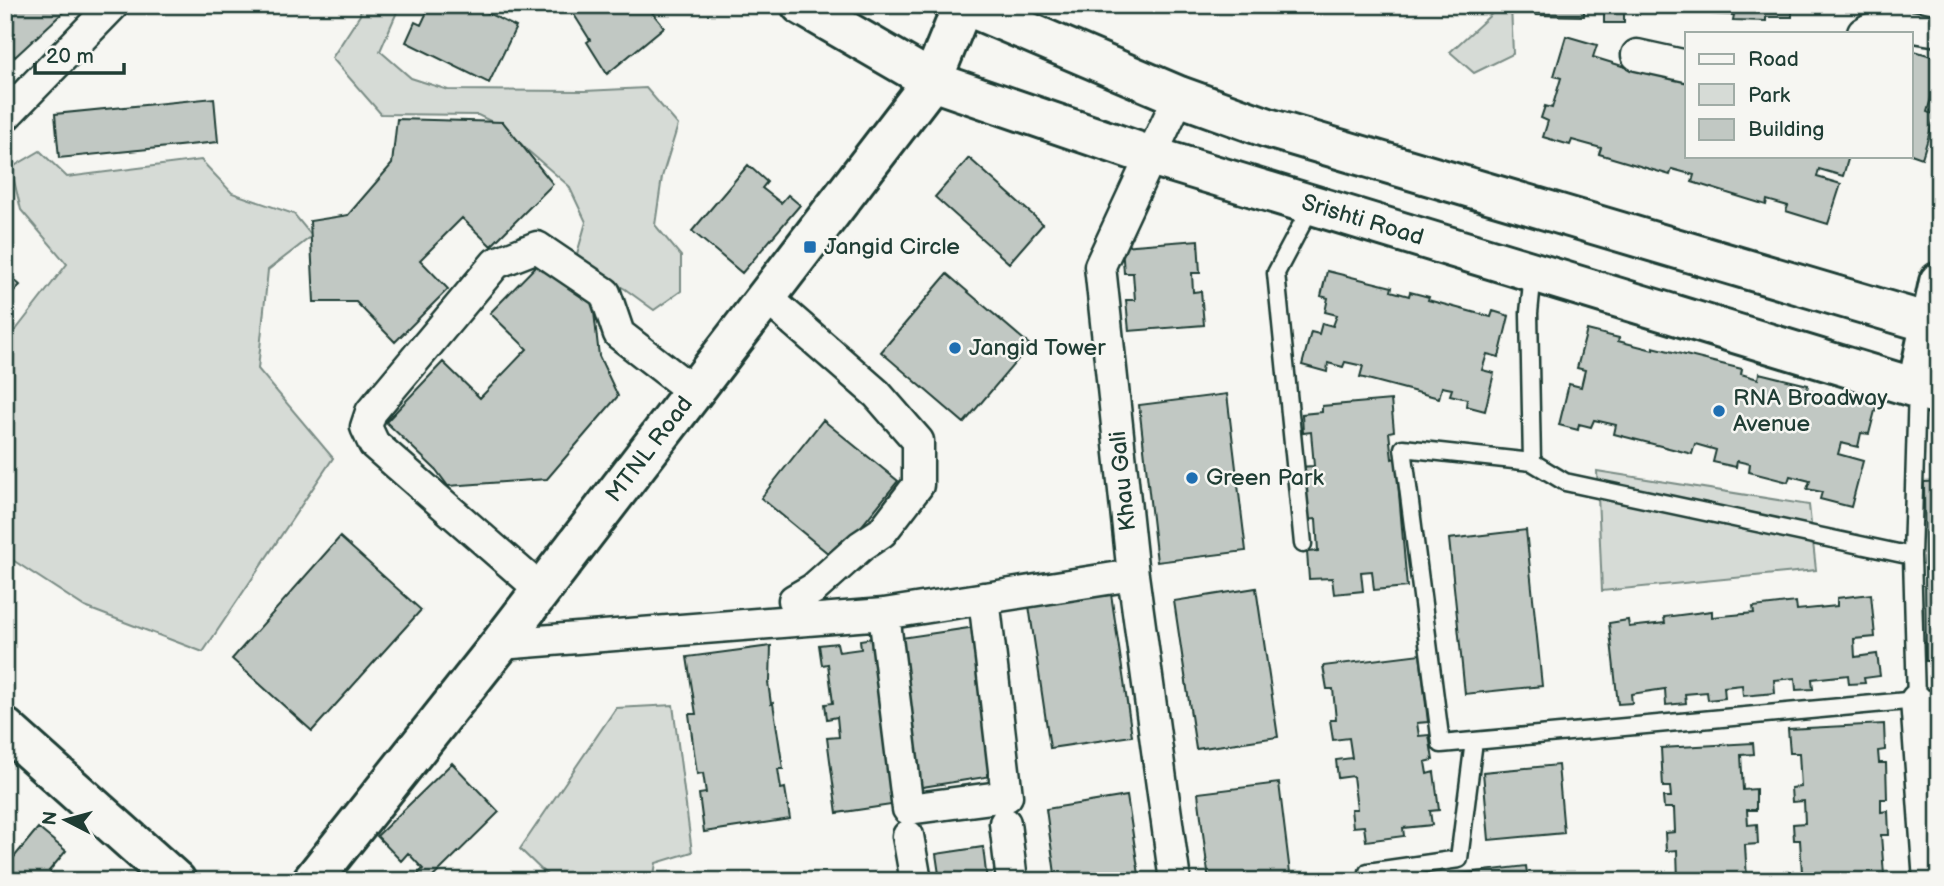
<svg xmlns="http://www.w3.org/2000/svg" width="1944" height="886" viewBox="0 0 1944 886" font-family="'Balsamiq Sans',sans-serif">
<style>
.green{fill:#d6dbd6;stroke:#7a8c85;stroke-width:2}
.building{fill:#c1c8c3;stroke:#1f3d34;stroke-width:2}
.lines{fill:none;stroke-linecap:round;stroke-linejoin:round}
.service-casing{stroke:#1f3d34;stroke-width:21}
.minor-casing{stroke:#1f3d34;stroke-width:35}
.tertiary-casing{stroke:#1f3d34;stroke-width:44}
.secondary-casing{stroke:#1f3d34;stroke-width:44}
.service{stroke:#f6f6f2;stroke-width:16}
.minor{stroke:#f6f6f2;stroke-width:30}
.tertiary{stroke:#f6f6f2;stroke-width:38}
.secondary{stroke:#f6f6f2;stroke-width:38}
.poi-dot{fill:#1f6fb2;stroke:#f6f6f2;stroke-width:2.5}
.labels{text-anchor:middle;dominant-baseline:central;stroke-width:5;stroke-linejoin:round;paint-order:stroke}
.street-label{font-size:23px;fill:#1f3d34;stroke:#f6f6f2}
.poi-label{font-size:23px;fill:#1f3d34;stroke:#f6f6f2;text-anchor:start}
</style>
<rect width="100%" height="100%" fill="#f6f6f2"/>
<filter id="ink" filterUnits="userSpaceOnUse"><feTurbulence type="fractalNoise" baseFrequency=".0143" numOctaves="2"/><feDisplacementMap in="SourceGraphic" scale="14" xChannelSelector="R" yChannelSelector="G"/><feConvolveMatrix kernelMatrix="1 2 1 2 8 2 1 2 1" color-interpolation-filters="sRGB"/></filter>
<g filter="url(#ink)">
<path class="green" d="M 361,5 L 400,5 L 380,51 L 411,78 L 448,90 L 584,91 L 646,88 L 678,125 L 662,177 L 655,225 L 681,256 L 681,291 L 654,310 L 625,289 L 575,261 L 586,222 L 569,186 L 526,149 L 507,129 L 478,115 L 381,114 L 332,58 L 360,15 Z
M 1498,5 L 1511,5 L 1513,54 L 1474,73 L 1450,52 L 1495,11 Z
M 40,151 L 67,177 L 201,160 L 232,193 L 294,214 L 312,236 L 268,270 L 258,369 L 333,458 L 203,652 L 85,607 L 5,555 L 5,344 L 67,264 L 21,210 L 11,168 Z
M 1597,471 L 1809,505 L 1816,570 L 1602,591 Z
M 673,705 L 692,852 L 656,863 L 653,881 L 553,881 L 520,849 L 616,708 Z"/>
<path class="building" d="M 5,5 L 71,5 L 15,57 L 5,46 Z
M 424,5 L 472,5 L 516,27 L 489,83 L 406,42 L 415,22 L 421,25 L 427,12 L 422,10 Z
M 568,5 L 646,5 L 664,27 L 607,74 L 587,42 L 590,40 Z
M 1536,5 L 1584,5 L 1584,16 L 1536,15 Z
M 1599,5 L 1624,5 L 1624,23 L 1604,23 L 1604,10 L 1599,10 Z
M 1710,5 L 1792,5 L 1792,17 L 1766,17 L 1766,21 L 1733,20 L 1734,15 L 1710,14 Z
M 1566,36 L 1597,45 L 1593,57 L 1645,73 L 1647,68 L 1687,75 L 1687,156 L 1849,156 L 1843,176 L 1819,169 L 1817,177 L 1841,184 L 1828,224 L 1786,211 L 1788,206 L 1767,200 L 1766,205 L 1692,182 L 1694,175 L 1672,169 L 1670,175 L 1599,154 L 1601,148 L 1572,140 L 1570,145 L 1543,137 L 1548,121 L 1541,118 L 1545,106 L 1552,108 L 1561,78 L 1554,76 Z
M 1911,50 L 1938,58 L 1939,97 L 1932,95 L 1927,112 L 1935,115 L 1922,158 L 1911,154 Z
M 214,98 L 218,142 L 59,158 L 55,114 Z
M 397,119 L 503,122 L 553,184 L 491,246 L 462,218 L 420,260 L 448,289 L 395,342 L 356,302 L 314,302 L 310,221 L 348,215 L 392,164 Z
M 969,158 L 1043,224 L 1009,263 L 935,197 Z
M 748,165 L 767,182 L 762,188 L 781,203 L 788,195 L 800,205 L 742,273 L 692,231 Z
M 1198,240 L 1200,273 L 1192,273 L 1193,292 L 1201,291 L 1204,325 L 1129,331 L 1126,300 L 1135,300 L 1133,273 L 1124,273 L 1122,246 Z
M 544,258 L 593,303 L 599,356 L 618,396 L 547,479 L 448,486 L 436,470 L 386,422 L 443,362 L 480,398 L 527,349 L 490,313 Z
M 1327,271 L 1392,287 L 1391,291 L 1409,296 L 1410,292 L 1429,297 L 1428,300 L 1491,317 L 1493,311 L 1509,316 L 1499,357 L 1487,354 L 1482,370 L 1494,373 L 1485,411 L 1466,406 L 1467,399 L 1450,395 L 1452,389 L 1442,387 L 1439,398 L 1360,377 L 1363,366 L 1345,362 L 1343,367 L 1328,363 L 1327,372 L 1302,365 L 1311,332 L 1319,334 L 1322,323 L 1333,326 L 1337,315 L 1325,312 L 1328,298 L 1321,296 Z
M 5,272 L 20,285 L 5,302 Z
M 947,274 L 1030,345 L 964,423 L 881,352 Z
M 1587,330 L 1619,338 L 1618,341 L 1653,350 L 1653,347 L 1742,369 L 1741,374 L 1758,379 L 1759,373 L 1808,385 L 1807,390 L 1846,400 L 1847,395 L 1877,403 L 1869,434 L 1861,433 L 1858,447 L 1841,443 L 1838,454 L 1863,461 L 1851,507 L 1820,499 L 1822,492 L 1807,489 L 1810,481 L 1790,476 L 1788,482 L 1749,472 L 1750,464 L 1737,461 L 1736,467 L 1713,462 L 1716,450 L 1695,444 L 1692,454 L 1614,434 L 1616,425 L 1594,420 L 1591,427 L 1579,424 L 1578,430 L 1559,425 L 1569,384 L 1581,387 L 1585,370 L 1577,368 Z
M 1227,394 L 1246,551 L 1157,562 L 1139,405 Z
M 1391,400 L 1394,431 L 1389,432 L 1392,459 L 1396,458 L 1407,587 L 1374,590 L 1372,571 L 1361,572 L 1363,591 L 1334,594 L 1332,578 L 1309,579 L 1307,552 L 1318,551 L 1316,519 L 1304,520 L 1299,467 L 1314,466 L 1311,432 L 1303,433 L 1302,414 L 1322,412 L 1322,406 Z
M 823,420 L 898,481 L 835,559 L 761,498 Z
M 1939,481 L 1939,661 L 1926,661 L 1924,482 Z
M 1526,530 L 1542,686 L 1465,694 L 1449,539 Z
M 340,537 L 421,610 L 312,731 L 232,659 Z
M 1110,587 L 1132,736 L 1050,748 L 1028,599 Z
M 1256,588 L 1278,737 L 1196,749 L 1174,601 Z
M 1871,594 L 1875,637 L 1854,639 L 1855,657 L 1877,654 L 1880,676 L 1864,678 L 1865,683 L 1849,684 L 1848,675 L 1812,679 L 1813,689 L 1796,690 L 1795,678 L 1774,680 L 1775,693 L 1743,696 L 1742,685 L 1724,687 L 1725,698 L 1708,700 L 1707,692 L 1685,694 L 1686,703 L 1666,705 L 1665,689 L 1631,694 L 1632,703 L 1618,704 L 1609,623 L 1628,620 L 1629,627 L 1665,623 L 1664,617 L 1712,611 L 1712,617 L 1754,613 L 1753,607 L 1796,602 L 1797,610 L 1837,606 L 1837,598 Z
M 976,627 L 998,775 L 916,788 L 894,639 Z
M 879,637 L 889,747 L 885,747 L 888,769 L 894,768 L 898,804 L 837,813 L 827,738 L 839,737 L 837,717 L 827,719 L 825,704 L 833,703 L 828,664 L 822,665 L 819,645 L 837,643 L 839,652 L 861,649 L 860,640 Z
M 771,646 L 770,681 L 768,682 L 771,704 L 773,703 L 783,769 L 778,769 L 781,789 L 785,788 L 790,819 L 704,832 L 699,794 L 706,793 L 703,773 L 697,774 L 689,714 L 696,714 L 687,657 Z
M 1420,654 L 1428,722 L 1417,723 L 1419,736 L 1429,735 L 1433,760 L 1425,762 L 1427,774 L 1434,772 L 1439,810 L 1430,811 L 1432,825 L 1403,828 L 1404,836 L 1366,841 L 1364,826 L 1353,827 L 1351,809 L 1357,809 L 1353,776 L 1338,778 L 1336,760 L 1352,758 L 1349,738 L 1333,740 L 1330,720 L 1336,720 L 1333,689 L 1327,689 L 1323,666 Z
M 1936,717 L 1939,717 L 1939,796 Z
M 1884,724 L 1885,750 L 1878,751 L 1879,763 L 1886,763 L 1887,799 L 1881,799 L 1881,812 L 1888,811 L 1889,835 L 1881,835 L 1884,875 L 1891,875 L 1891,881 L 1796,881 L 1795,874 L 1802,873 L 1800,840 L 1794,840 L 1793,824 L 1805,823 L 1804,801 L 1792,802 L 1791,788 L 1801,787 L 1799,753 L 1790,753 L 1788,729 Z
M 1753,743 L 1754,754 L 1741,755 L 1743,790 L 1756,789 L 1756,810 L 1747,810 L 1748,825 L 1757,824 L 1758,844 L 1745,845 L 1747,879 L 1760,878 L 1760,881 L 1719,881 L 1719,876 L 1696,878 L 1696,881 L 1678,881 L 1677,850 L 1666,851 L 1665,833 L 1675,832 L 1674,808 L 1664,808 L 1663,797 L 1671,797 L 1670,787 L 1663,787 L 1661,748 Z
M 452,763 L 499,812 L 429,881 L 420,881 L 416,876 L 423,869 L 408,853 L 401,861 L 377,836 Z
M 1558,765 L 1564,833 L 1489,840 L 1483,772 Z
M 1279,783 L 1291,881 L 1209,881 L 1198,793 Z
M 1127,796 L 1140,881 L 1056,881 L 1046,809 Z
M 38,828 L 66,851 L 49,871 L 61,881 L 12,881 L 5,875 L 5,868 Z
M 983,847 L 987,881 L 940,881 L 936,854 Z
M 1526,866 L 1528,881 L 1398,881 Z
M 761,873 L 790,881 L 759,881 Z"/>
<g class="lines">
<g class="service-casing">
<path id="service" d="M 1533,272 L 1529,313 L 1532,462 L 1403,448 L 1441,744 L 1939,698
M 1532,462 L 1565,482 L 1912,556
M 1303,544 L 1276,273 L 1312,205
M 1916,700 L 1912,556 L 1917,387
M 1368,872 L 1459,859 L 1474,741"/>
</g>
<g class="minor-casing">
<path id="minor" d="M 1863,33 C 1884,17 1914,28 1939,31
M 1637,55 L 1687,66
M 5,116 L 113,5
M 766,297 L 877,394 L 918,441 L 918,485 L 882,532 L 861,546 L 813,589 L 794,600
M 541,590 L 374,444 L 366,427 L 371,412 L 496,263 L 537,247 L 605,293 L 619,334 L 694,392
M 884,614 L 908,809 L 1007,796 L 984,598
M 500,644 L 884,614 L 1133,575
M 1916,700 L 1929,881
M 1005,823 L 1012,881
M 908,836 L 916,881
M 1175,881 L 1133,575 L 1100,266 L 1179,96"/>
</g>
<g class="tertiary-casing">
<g id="tertiary">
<path d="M 1917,387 L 1939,282"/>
<path d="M 5,728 L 176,881"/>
<path id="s1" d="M 312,881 L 500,644 L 932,81 L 963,5"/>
</g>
</g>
<g class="secondary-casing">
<g id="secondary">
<path id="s2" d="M 801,5 L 932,81 L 1151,156 L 1939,395"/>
<path d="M 965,5 L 1179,96 L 1268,128 L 1939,326"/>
</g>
</g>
<use href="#service" class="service"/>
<use href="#minor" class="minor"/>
<use href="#tertiary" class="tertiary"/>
<use href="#secondary" class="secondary"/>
</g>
</g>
<g class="poi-dot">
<rect x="803" y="240" width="14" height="14" rx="3.5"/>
<circle cx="955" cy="348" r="7"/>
<circle cx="1719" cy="411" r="7"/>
<circle cx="1192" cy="478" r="7"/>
</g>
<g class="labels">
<g class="street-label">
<text stroke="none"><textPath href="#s2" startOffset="604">Srishti Road</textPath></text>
<text stroke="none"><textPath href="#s1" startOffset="548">MTNL Road</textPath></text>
<text transform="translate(1123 481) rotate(-96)">Khau Gali</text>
</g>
<g class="poi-label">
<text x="824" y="247">Jangid Circle</text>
<text x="969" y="348">Jangid Tower</text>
<text x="1733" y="398">RNA Broadway<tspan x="1733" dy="26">Avenue</tspan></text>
<text x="1206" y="478">Green Park</text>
</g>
</g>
<rect width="1944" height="886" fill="none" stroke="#f6f6f2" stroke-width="28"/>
<rect x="14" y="14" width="1916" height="858" fill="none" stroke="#1f3d34" stroke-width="2.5" filter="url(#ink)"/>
<rect x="1685" y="32" width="228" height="126" fill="#f6f6f2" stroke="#a0aca6" stroke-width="2"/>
<rect x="1699" y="54" width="35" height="10" fill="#f6f6f2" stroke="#a0aca6" stroke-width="2"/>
<text x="1748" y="66" font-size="21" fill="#1f3d34">Road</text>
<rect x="1699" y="84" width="35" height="21" fill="#d6dbd6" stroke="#a0aca6" stroke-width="2"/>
<text x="1748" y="102" font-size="21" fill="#1f3d34">Park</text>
<rect x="1699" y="119" width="35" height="21" fill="#c1c8c3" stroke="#a0aca6" stroke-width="2"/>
<text x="1748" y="136" font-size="21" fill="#1f3d34">Building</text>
<g transform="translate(66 820) rotate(276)" stroke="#f6f6f2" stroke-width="5" paint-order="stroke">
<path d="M0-5L12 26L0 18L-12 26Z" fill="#1f3d34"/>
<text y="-10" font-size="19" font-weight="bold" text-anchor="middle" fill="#1f3d34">N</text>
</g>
<path d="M35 63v10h89v-10" fill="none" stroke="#1f3d34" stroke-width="3.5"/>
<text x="46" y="63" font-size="21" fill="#1f3d34" stroke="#f6f6f2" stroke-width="5" paint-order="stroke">20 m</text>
</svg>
